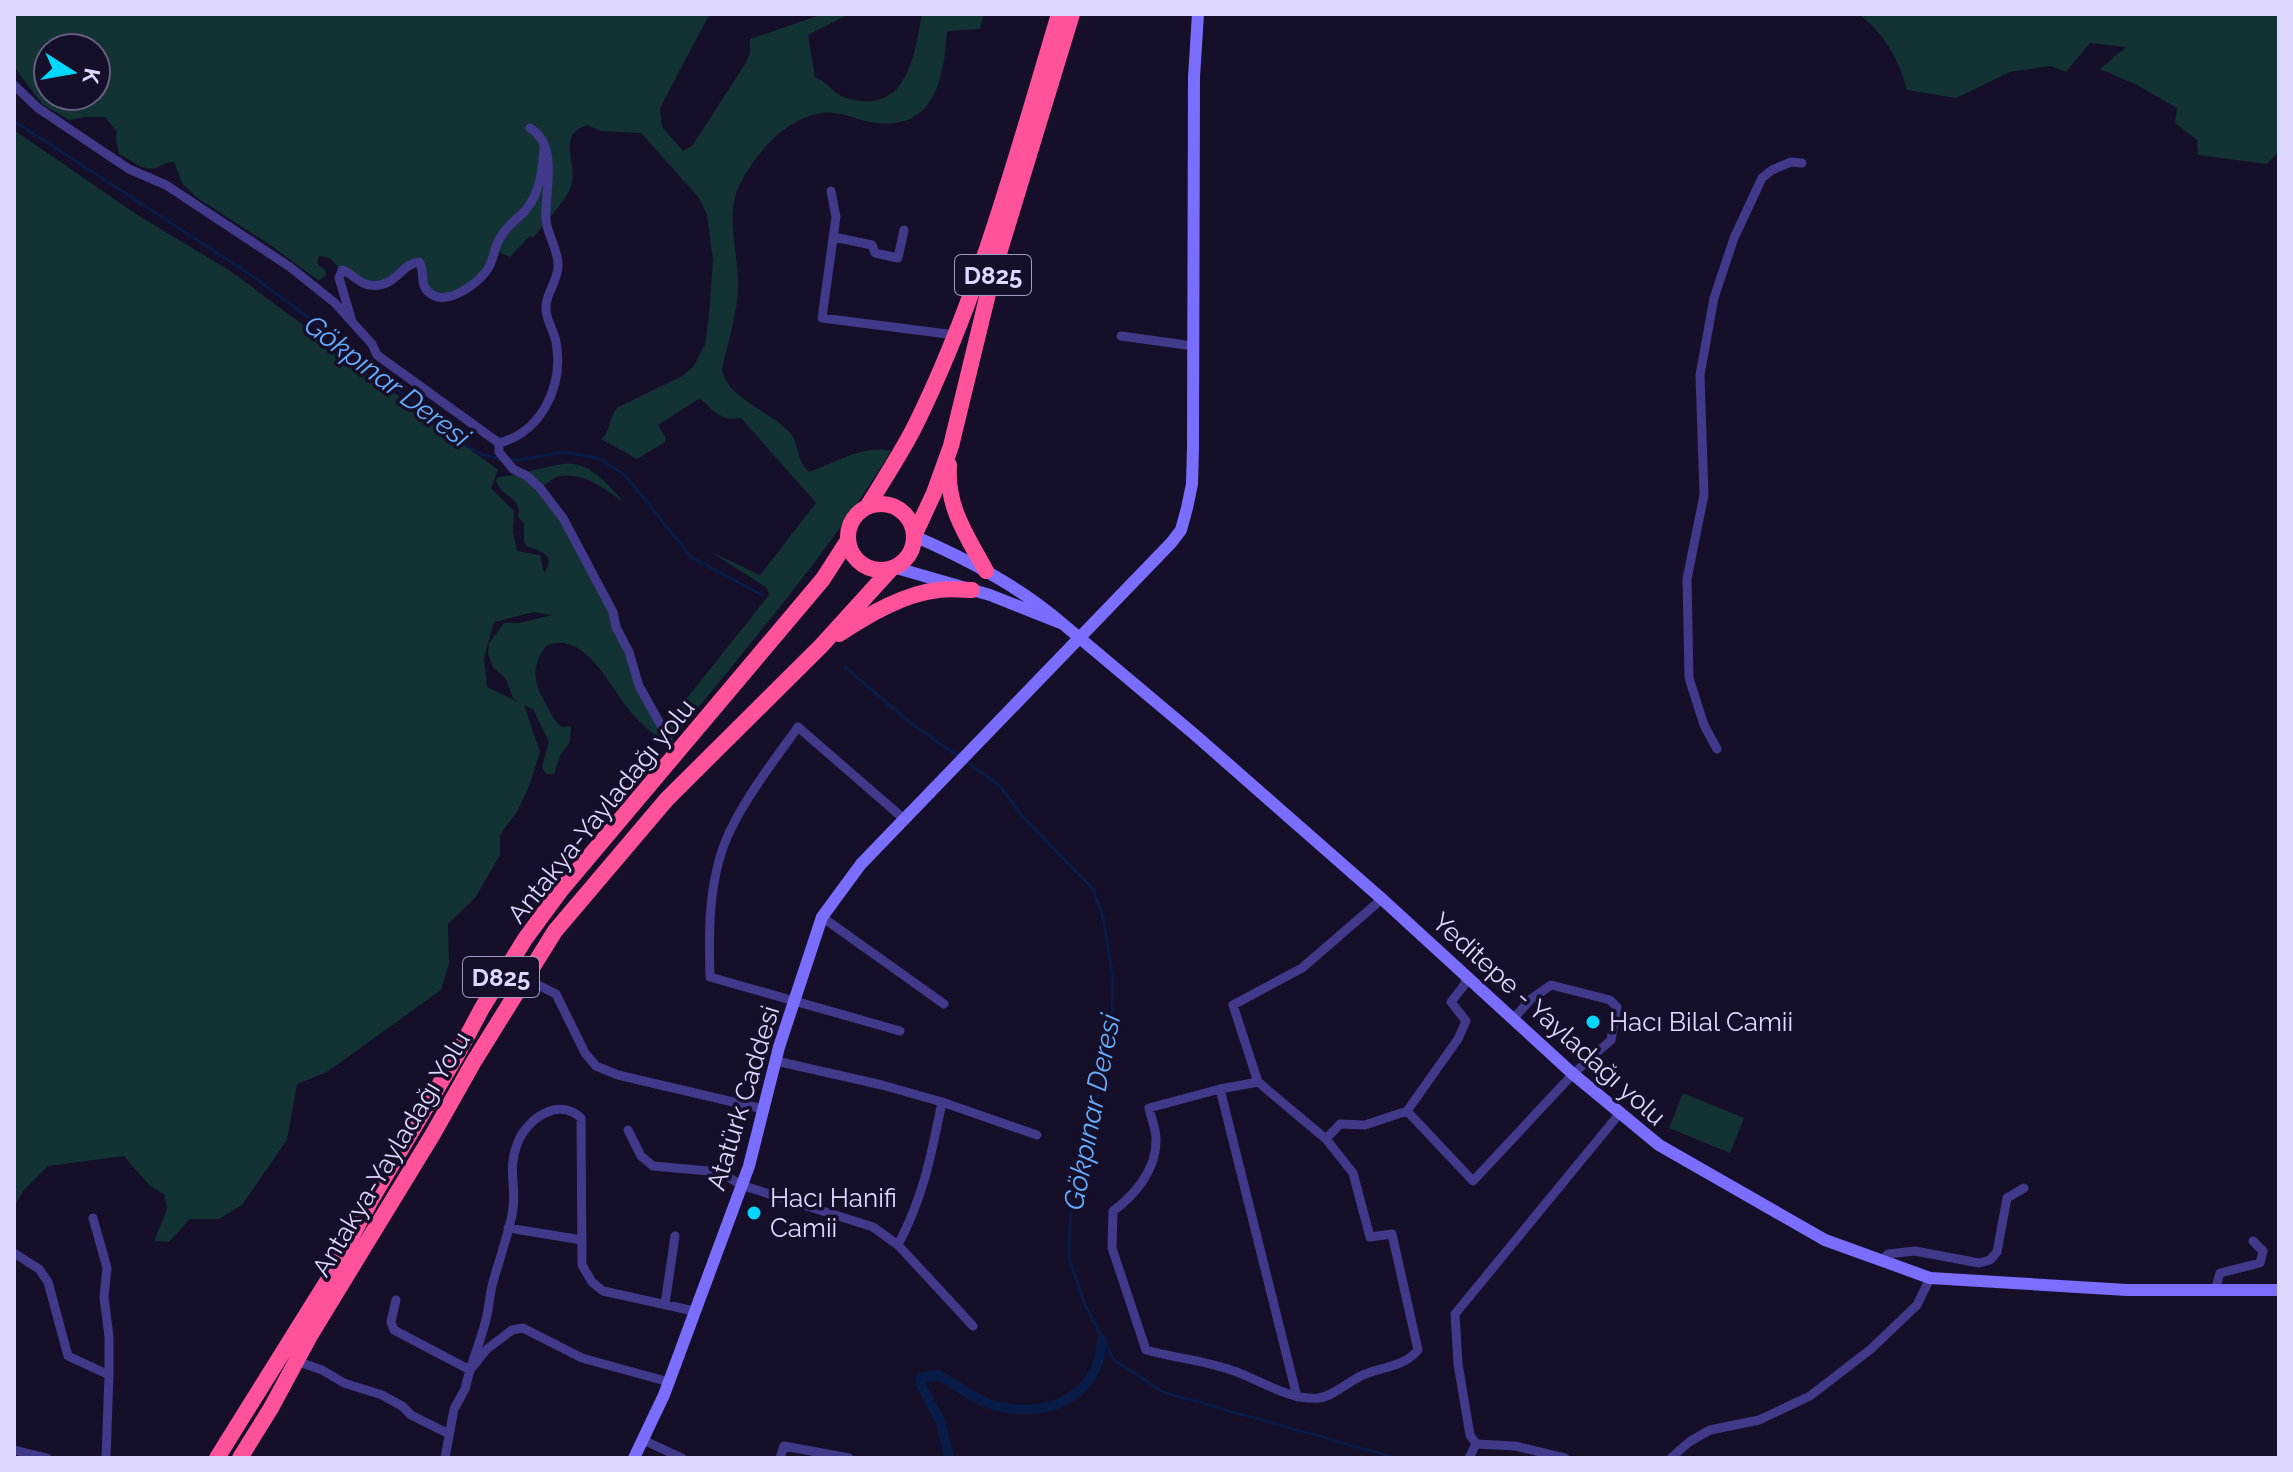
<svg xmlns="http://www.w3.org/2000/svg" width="2293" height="1472" viewBox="0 0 2293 1472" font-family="Raleway,sans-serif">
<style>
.green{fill:#123233;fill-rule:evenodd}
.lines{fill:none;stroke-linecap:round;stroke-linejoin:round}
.stream{stroke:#091c48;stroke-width:3}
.canal{stroke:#091c48;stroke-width:10}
.street{stroke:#413989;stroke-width:9}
.secondary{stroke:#7b6eff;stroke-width:12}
.highway{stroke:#ff529a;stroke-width:16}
.poi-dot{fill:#03d6ff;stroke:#150f29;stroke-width:3}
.labels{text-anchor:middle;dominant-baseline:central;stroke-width:7;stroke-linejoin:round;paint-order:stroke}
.shield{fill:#150f29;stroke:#a29bbf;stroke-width:2}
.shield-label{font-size:24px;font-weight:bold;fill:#ded7ff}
.street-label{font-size:26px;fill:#ded7ff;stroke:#150f29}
.poi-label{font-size:26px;fill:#ded7ff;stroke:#150f29;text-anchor:start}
.water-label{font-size:28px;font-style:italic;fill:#65aeff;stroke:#150f29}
</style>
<rect width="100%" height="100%" fill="#150f29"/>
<path class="green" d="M 14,14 L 712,14 L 707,19 L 660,108 L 662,127 L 683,151 L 692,146 L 745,64 L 750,53 L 750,39 L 823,14 L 849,14 L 808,35 L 815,77 C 827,81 833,94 846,98 C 907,116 914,57 922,14 L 984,14 L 980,29 L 947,31 C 944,76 936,130 876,123 C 858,121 840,110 822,113 C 785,119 758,151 741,182 C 723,213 740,257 738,291 C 736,317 728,343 722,369 C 725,397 772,412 790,433 C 800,444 796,461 809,472 C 835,463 863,444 891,451 C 827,556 744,650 667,746 C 655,735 641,724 630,711 C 611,689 584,628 546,646 C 530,668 534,684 547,706 C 551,714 555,722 562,727 L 571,726 L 570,742 L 561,754 L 554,774 L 546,774 L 542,767 L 549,742 L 533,709 L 524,705 L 540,752 L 530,784 L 518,810 L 500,835 L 500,855 L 475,898 L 448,924 L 449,964 L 441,990 L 327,1072 L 297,1084 L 287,1140 L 242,1205 L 219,1219 L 190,1219 L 169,1242 L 154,1241 L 167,1209 L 164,1194 L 149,1185 L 124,1156 L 48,1166 L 24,1190 L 14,1206 L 14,130 L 136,214 L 232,272 L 498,470 L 491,488 L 514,511 L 513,532 L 517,551 L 540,555 L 544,573 C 557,554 540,551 526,546 L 524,542 L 524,524 L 518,517 C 523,496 500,498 496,480 L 499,477 C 565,469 574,441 624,503 C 607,490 581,470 557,477 C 552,479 545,485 540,488 L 589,565 L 633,669 L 663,728 L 769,595 L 767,588 L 711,552 L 760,575 L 816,503 L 741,418 C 721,422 713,410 700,398 L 658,425 L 666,438 L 665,442 L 637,459 L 601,439 C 611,432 609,416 618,407 L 682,376 L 693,367 L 705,344 L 709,316 L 713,260 L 707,215 L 699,198 L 641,133 L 601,131 L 587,125 C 555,136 579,164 571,186 C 568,198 542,227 533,238 L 530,236 L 510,257 L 494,250 L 490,266 L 460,292 L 431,294 L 422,264 L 374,286 L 338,267 L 330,258 L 319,256 L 317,263 L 325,270 L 326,275 L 319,281 L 270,245 L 196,197 L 182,183 L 174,162 C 166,162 163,165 156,168 C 142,172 131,159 119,154 L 116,140 L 117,132 L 105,117 L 84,117 L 69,120 L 42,104 L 14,67 ZM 48,48 L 96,48 L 96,96 L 48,96 ZM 533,612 L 552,615 L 519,623 L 504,623 L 489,643 L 488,654 L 493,667 L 506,679 L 513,698 L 521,703 L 487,687 L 484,658 L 494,622 Z
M 1858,14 L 2279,14 L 2279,151 L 2267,164 L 2198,155 L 2197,140 L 2175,123 L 2177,108 L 2137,85 L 2100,69 L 2126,47 L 2090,43 L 2066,72 L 2050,66 L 2010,72 L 1956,98 L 1907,90 C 1900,61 1883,31 1858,14 Z
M 1683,1093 L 1744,1118 L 1730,1153 L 1669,1128 Z"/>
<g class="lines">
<path class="stream" d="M 14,121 L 248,273 L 328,332 L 463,444 L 483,455 L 502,459
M 510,459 L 520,460 L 563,452 L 598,458 L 625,475 L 691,557 L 762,595
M 845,667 L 908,721 L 958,756
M 964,760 L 1000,786 L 1022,816 L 1093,889 L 1103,917 L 1113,978 L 1111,1043 L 1071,1206 L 1069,1258 L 1085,1305 L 1114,1360 L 1163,1392 L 1396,1458"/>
<path class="canal" d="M 949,1458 L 941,1423 L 920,1383 L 921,1378 L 938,1375 C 957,1384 971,1399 993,1405 C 1045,1420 1099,1398 1102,1340"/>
<path class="street" d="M 14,85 L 38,108 L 129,169 L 166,185 L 290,267 L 335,303 L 372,344 L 377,355 L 499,443 L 499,452 L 513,469 L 527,476 L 540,488 L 563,518 L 613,612 L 616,627 L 629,652 L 639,686 L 663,729 L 674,758
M 831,191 L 836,217 L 822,318 L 955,335
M 834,237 L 872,245 L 875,253 L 898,258 L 904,230
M 351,318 L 339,278 L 342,270 C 352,273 358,283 369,285 C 396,289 400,264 419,262 C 426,271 418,286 431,294 C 448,306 481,282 489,267 C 494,258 494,247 500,238 C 506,227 516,220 525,211 C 540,194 543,168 544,146
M 1121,336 L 1193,346
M 499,443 C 542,432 564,385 556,342 C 554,330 545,319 546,307 C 546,293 558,281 558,266 C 559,250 547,236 546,219 C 544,193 560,146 530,128
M 1717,749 L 1704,725 L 1689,678 L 1687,579 L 1704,495 L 1700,375 L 1714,298 L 1734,238 L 1762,178 L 1772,170 L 1791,162 L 1802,163
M 822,917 L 944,1004
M 524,978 L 556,994 L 585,1053 L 596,1066 L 618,1075 L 763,1109
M 900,1031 L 710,977 C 709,936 708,895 721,854 C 733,813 773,762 798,727 L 904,819
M 776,1061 L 882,1085 L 942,1102 L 1037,1135
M 1258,1082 L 1233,1005 L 1302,968 L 1382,899
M 1220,1089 L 1297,1397
M 1407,1111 L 1458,1039 L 1466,1021 L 1451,1002 L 1465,984 L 1466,975
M 628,1130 L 641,1156 L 653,1166 L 720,1172 L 741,1185 L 873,1227 L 898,1245 L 973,1326
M 1326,1139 L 1258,1082 L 1220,1089 L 1149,1108 C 1151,1118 1157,1131 1156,1141 C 1156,1170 1135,1195 1113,1211 L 1112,1248 L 1146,1350 C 1174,1358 1203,1360 1231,1370 C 1259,1379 1289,1401 1319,1398 C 1334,1396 1349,1381 1363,1375 C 1384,1366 1404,1367 1418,1350 L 1392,1234 L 1370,1237 L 1353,1173 L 1326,1139 L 1340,1124 L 1365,1125 L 1407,1111 L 1473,1181 L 1573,1074 L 1611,1040 L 1617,1007 L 1610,1000 L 1551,985 L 1531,999 L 1513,1019
M 93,1218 L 107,1268 L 104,1297 L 109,1337 L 109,1375
M 508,1228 L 582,1240
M 898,1245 C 924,1195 931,1156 942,1102
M 14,1253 L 39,1269 L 48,1282 L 68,1356 L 109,1375 L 106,1458
M 1882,1260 L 1888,1254 L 1915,1251 L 1979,1263 L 1990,1260 L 1997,1252 L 2007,1198 L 2024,1188
M 2215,1291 L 2220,1273 L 2260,1263 L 2263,1251 L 2253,1241
M 396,1300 L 391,1322 L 394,1330 L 470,1370 C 475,1354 481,1339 485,1323 C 489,1311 489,1298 492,1286 C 498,1263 507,1239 512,1215 C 518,1187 506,1171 518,1142 C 528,1118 559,1097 581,1118 L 582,1265 L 592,1282 L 603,1291 L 694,1311
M 665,1304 L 675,1236
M 296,1361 L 322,1370 L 344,1383 L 382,1395 L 402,1406 L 411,1415 L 449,1434
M 643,1440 L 682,1458
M 1476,1444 L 1470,1435 L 1458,1364 L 1455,1314 L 1620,1113
M 14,1450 L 47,1458
M 445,1458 L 454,1409 L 465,1389 L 470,1370 L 487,1349 L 512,1330 L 523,1328 L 582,1358 L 669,1382
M 780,1458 L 784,1446 L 849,1458
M 1469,1458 L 1476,1444 L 1515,1446 L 1565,1458
M 1671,1458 L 1689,1442 L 1710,1430 L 1759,1420 L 1810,1396 L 1871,1349 L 1917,1305 L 1930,1278"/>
<path class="secondary" d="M 893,567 L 990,595 L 1063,624 C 1019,586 967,559 914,536
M 1063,624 L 1194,734 L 1382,899 L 1573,1074 L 1659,1145 L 1825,1240 L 1930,1278 L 2127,1290 L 2279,1290
M 634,1458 L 664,1395 L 749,1166 L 779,1047 L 822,917 L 861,864 L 1171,543 L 1181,530 L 1187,508 L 1192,484 L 1193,448 L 1194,77 L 1198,14"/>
<path class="highway" d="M 949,465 C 946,507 967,536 986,571
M848 537a33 33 0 1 1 66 0a33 33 0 1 1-66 0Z
M 867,507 C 883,481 900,455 914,428 C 979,297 1017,154 1059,14
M 914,536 L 934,493 L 951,446 L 993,273 L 1072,14
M 839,634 C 868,615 905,593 939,590 C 950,588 961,590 972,590
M 217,1458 L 333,1272 L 371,1200 L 457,1055 L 482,1008 L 525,939 L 561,890 L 823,579 L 848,540
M 240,1458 L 271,1408 L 311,1334 L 433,1134 L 473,1063 L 555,931 L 667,799 L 821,646 L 891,569"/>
</g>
<g class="poi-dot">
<circle cx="1593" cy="1022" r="8"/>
<circle cx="754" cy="1213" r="8"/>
</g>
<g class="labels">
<g class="shield">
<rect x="955" y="255" width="76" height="40" rx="6"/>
<rect x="463" y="957" width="76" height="40" rx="6"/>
</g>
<g class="shield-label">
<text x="993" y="275">D825</text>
<text x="501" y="977">D825</text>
</g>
<g class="street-label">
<text transform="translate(601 811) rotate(-51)">Antakya-Yayladağı yolu</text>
<text transform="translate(1549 1019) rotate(42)">Yeditepe - Yayladağı yolu</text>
<text transform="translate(743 1098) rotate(-73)">Atatürk Caddesi</text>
<text transform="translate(391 1154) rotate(-59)">Antakya-Yayladağı Yolu</text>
</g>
<g class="poi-label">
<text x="1609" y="1022">Hacı Bilal Camii</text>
<text x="770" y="1198">Hacı Hanifi<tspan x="770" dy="30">Camii</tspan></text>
</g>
<g class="water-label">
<text transform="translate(387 381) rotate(37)">Gökpınar Deresi</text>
<text transform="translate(1092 1112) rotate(-79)">Gökpınar Deresi</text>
</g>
</g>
<rect width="2293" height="1472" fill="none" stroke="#ded7ff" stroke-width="32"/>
<g transform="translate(72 72) rotate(101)"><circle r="38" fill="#150f29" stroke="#655f7f" stroke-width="2"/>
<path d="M0-6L14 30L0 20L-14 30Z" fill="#03d6ff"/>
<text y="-12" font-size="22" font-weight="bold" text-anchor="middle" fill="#ded7ff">K</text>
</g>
</svg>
